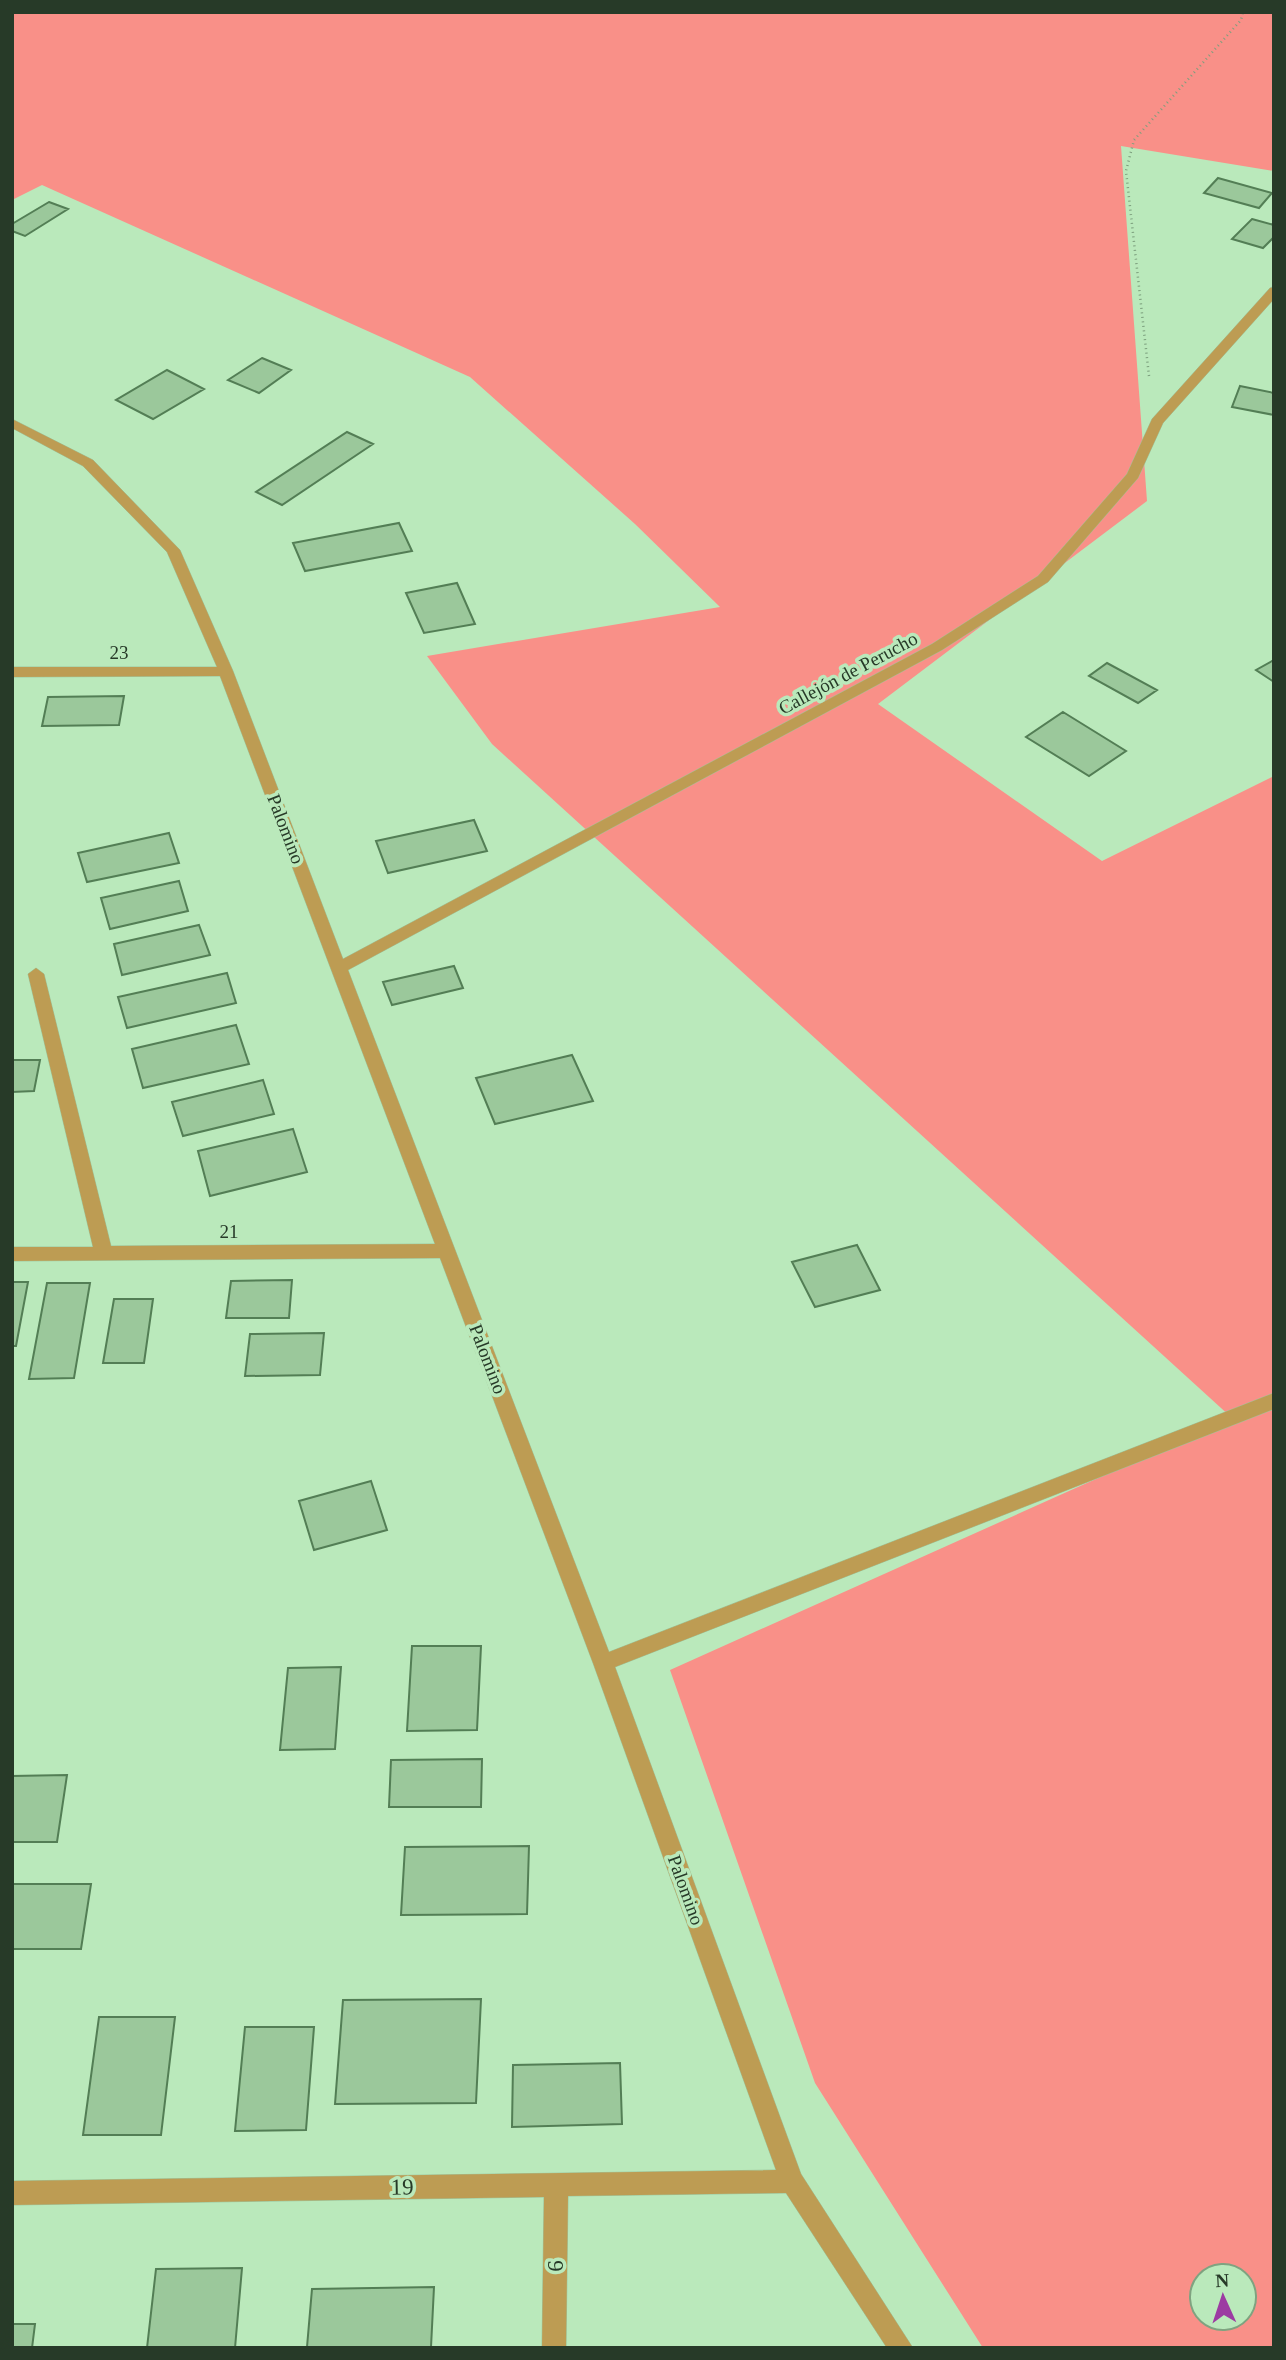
<svg xmlns="http://www.w3.org/2000/svg" width="1286" height="2360" viewBox="0 0 1286 2360" font-family="'Times New Roman',serif">
<style>
.green{fill:#f99088;fill-rule:evenodd}
.building{fill:#9bc89b;stroke:#537e55;stroke-width:2}
.lines{fill:none;stroke-linecap:round;stroke-linejoin:round}
.minor-casing{stroke:#9dc69e;stroke-width:1}
.path{stroke:#7c9f7d;stroke-width:2.5;stroke-dasharray:1 3.5;stroke-linecap:butt}
.minor{fill:#bd9c53;fill-rule:evenodd}
.labels{text-anchor:middle;dominant-baseline:central;stroke-width:7;stroke-linejoin:round;paint-order:stroke}
.street-label{font-size:19px;fill:#273a28;stroke:#bae9bb}
.near-street-label{font-size:23px;fill:#273a28;stroke:#bae9bb}
</style>
<rect width="100%" height="100%" fill="#bae9bb"/>
<path class="green" d="M 12,12 L 1274,12 L 1274,171 L 1121,146 L 1147,501 L 878,704 L 1102,861 L 1274,776 L 1274,2348 L 983,2348 L 815,2083 L 670,1670 L 1232,1418 L 492,744 L 427,656 L 720,607 L 635,524 L 470,377 L 42,185 L 12,200 ZM 1202,2276 L 1244,2276 L 1244,2318 L 1202,2318 Z"/>
<path class="building" d="M 1218,178 L 1272,193 L 1259,208 L 1204,193 Z
M 49,202 L 68,209 L 25,236 L 12,231 L 12,224 Z
M 1252,219 L 1274,225 L 1274,237 L 1263,248 L 1232,239 Z
M 262,358 L 291,370 L 259,393 L 228,380 Z
M 167,370 L 204,389 L 153,419 L 116,400 Z
M 1240,386 L 1274,393 L 1274,415 L 1232,407 Z
M 347,432 L 373,444 L 282,505 L 256,492 Z
M 399,523 L 412,551 L 305,571 L 293,543 Z
M 457,583 L 475,624 L 424,633 L 406,593 Z
M 1274,660 L 1274,682 L 1256,670 Z
M 1107,663 L 1157,690 L 1138,703 L 1089,676 Z
M 124,696 L 119,725 L 42,726 L 48,697 Z
M 1063,712 L 1126,751 L 1089,776 L 1026,737 Z
M 474,820 L 487,851 L 388,873 L 376,841 Z
M 169,833 L 179,863 L 87,882 L 78,853 Z
M 179,881 L 188,911 L 110,929 L 101,898 Z
M 199,925 L 210,955 L 122,975 L 114,944 Z
M 454,966 L 463,988 L 392,1005 L 383,982 Z
M 227,973 L 236,1003 L 127,1028 L 118,997 Z
M 236,1025 L 249,1064 L 143,1088 L 132,1049 Z
M 572,1055 L 593,1101 L 495,1124 L 476,1078 Z
M 12,1060 L 40,1060 L 34,1091 L 12,1092 Z
M 263,1080 L 274,1114 L 183,1136 L 172,1102 Z
M 293,1129 L 307,1172 L 210,1196 L 198,1151 Z
M 857,1245 L 880,1290 L 815,1307 L 792,1262 Z
M 292,1280 L 289,1318 L 226,1318 L 231,1281 Z
M 12,1282 L 28,1282 L 16,1346 L 12,1346 Z
M 47,1283 L 90,1283 L 74,1378 L 29,1379 Z
M 114,1299 L 153,1299 L 144,1363 L 103,1363 Z
M 324,1333 L 320,1375 L 245,1376 L 250,1334 Z
M 371,1481 L 387,1530 L 314,1550 L 299,1501 Z
M 412,1646 L 481,1646 L 477,1730 L 407,1731 Z
M 341,1667 L 335,1749 L 280,1750 L 288,1668 Z
M 482,1759 L 481,1807 L 389,1807 L 391,1760 Z
M 67,1775 L 57,1842 L 12,1842 L 12,1776 Z
M 529,1846 L 527,1914 L 401,1915 L 405,1847 Z
M 12,1884 L 91,1884 L 81,1949 L 12,1949 Z
M 481,1999 L 476,2103 L 335,2104 L 343,2000 Z
M 99,2017 L 175,2017 L 161,2135 L 83,2135 Z
M 245,2027 L 314,2027 L 306,2130 L 235,2131 Z
M 620,2063 L 622,2124 L 512,2127 L 513,2065 Z
M 242,2268 L 235,2348 L 147,2348 L 156,2269 Z
M 434,2287 L 431,2347 L 307,2347 L 312,2289 Z
M 12,2324 L 35,2324 L 32,2348 L 12,2348 Z"/>
<g class="lines">
<g class="minor-casing">
<path id="minor" d="M 1274,287 L 1274,299 L 1163,423 L 1138,478 L 1048,582 L 942,650 L 348,970 L 609,1652 L 1274,1393 L 1274,1409 L 615,1667 L 801,2174 L 913,2348 L 887,2348 L 786,2193 L 568,2196 L 566,2348 L 542,2348 L 544,2197 L 12,2205 L 12,2181 L 776,2170 L 593,1663 L 440,1258 L 12,1261 L 12,1247 L 93,1247 L 28,974 L 36,968 L 44,974 L 111,1246 L 435,1244 L 220,676 L 12,677 L 12,667 L 217,667 L 167,552 L 83,466 L 12,428 L 12,419 L 93,460 L 180,550 L 233,671 L 343,959 L 932,644 L 1038,576 L 1127,474 L 1152,419 L 1270,288 Z"/>
</g>
<path class="path" d="M 1149,376 L 1126,171 L 1134,140 L 1241,20 L 1243,12"/>
<use href="#minor" class="minor"/>
</g>
<g class="labels">
<g class="street-label">
<text x="119" y="652">23</text>
<text transform="translate(848 673) rotate(-28)">Callejón de Perucho</text>
<text transform="translate(286 829) rotate(69)">Palomino</text>
<text x="229" y="1231">21</text>
<text transform="translate(488 1359) rotate(69)">Palomino</text>
<text transform="translate(686 1890) rotate(70)">Palomino</text>
</g>
<g class="near-street-label">
<text transform="translate(402 2187) rotate(-1)">19</text>
<text transform="translate(555 2266) rotate(-90)">6</text>
</g>
</g>
<rect width="1286" height="2360" fill="none" stroke="#273a28" stroke-width="28"/>
<g transform="translate(1223 2297) rotate(357)"><circle r="33" fill="#bae9bb" stroke="#7fa380" stroke-width="2"/>
<path d="M0-5L12 26L0 18L-12 26Z" fill="#9c3ba2"/>
<text y="-10" font-size="19" font-weight="bold" text-anchor="middle" fill="#273a28">N</text>
</g>
</svg>
